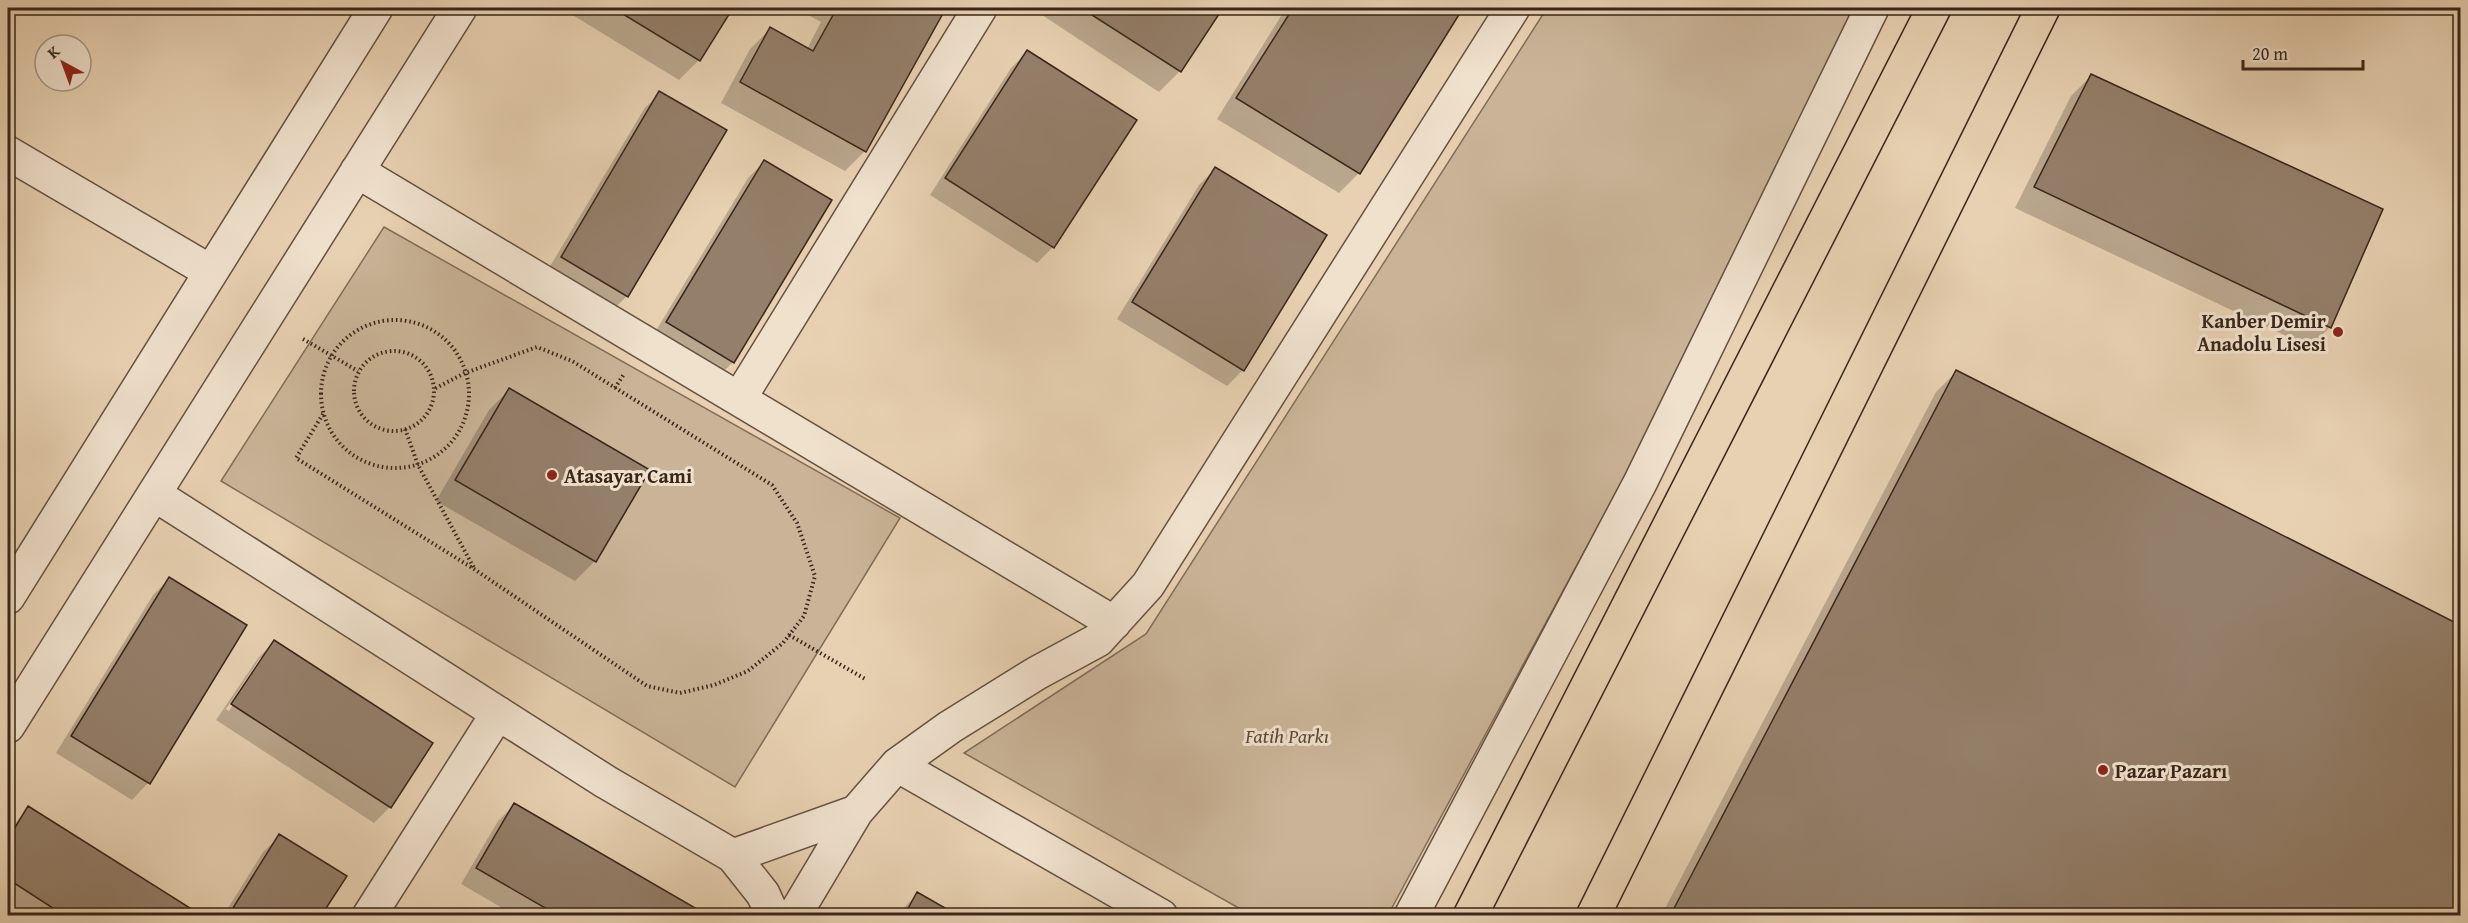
<svg xmlns="http://www.w3.org/2000/svg" width="2468" height="923" viewBox="0 0 2468 923" font-family="'Gentium Book Plus',serif">
<style>
.green{fill:#cab498;stroke:#826d5a;stroke-width:1.5}
.shadow{fill:#0003;fill-rule:evenodd}
.building{fill:#947f6a;stroke:#39261b;stroke-width:1.5}
.lines{fill:none;stroke-linecap:round;stroke-linejoin:round}
.minor-casing{stroke:#655141;stroke-width:36}
.major-casing{stroke:#39261b;stroke-width:36}
.path{stroke:#39261b;stroke-width:4;stroke-dasharray:1.5 3;stroke-linecap:butt}
.minor{stroke:#f0e1cd;stroke-width:33}
.major{stroke:#e8d1b2;stroke-width:33}
.poi-dot{fill:#8f2418;stroke:#f0e1cd;stroke-width:2}
.labels{text-anchor:middle;dominant-baseline:central;stroke-width:6;stroke-linejoin:round;paint-order:stroke}
.poi-label{font-size:20px;font-weight:bold;fill:#39261b;stroke:#f0e1cd;text-anchor:start}
.park-label{font-size:20px;font-style:italic;fill:#5d4a3a;stroke:#f0e1cd}
</style>
<rect width="100%" height="100%" fill="#e8d1b2"/>
<filter id="stains"><feTurbulence type="fractalNoise" baseFrequency=".00333" numOctaves="4"/><feColorMatrix values="0 0 0 0 .2 0 0 0 0 .09 0 0 0 0 .02 0 0 0 .5 -.17"/></filter>
<radialGradient id="worn" r=".72"><stop offset=".6" stop-color="#630" stop-opacity="0"/><stop offset="1" stop-color="#630" stop-opacity=".3"/></radialGradient>
<path class="green" d="M 1547,8 L 1854,8 L 1633,461 L 1388,915 L 1251,915 L 964,753 L 1146,634 Z
M 384,227 L 900,518 L 735,787 L 221,481 Z"/>
<path class="shadow" d="M 561,8 L 732,8 L 699,60 L 679,80 Z
M 795,8 L 945,8 L 865,151 L 845,171 L 721,103 L 750,49 L 770,29 L 807,49 L 821,22 Z
M 1047,8 L 1221,8 L 1180,71 L 1159,92 L 1042,15 Z
M 1286,8 L 1449,8 L 1458,13 L 1359,173 L 1339,193 L 1217,119 Z
M 1027,52 L 1053,247 L 1037,263 L 930,195 L 1011,68 Z
M 2091,76 L 2330,327 L 2310,347 L 2015,208 L 2071,96 Z
M 660,93 L 627,296 L 611,312 L 546,273 L 644,109 Z
M 764,162 L 733,362 L 717,378 L 651,339 L 748,178 Z
M 1215,169 L 1243,370 L 1227,386 L 1117,319 L 1199,185 Z
M 1956,372 L 2460,627 L 2460,916 L 1661,916 L 1936,392 Z
M 509,390 L 648,471 L 595,561 L 575,581 L 436,501 L 489,410 Z
M 169,579 L 245,626 L 148,783 L 132,800 L 56,753 L 153,595 Z
M 274,642 L 431,744 L 390,807 L 374,823 L 216,720 L 258,658 ZM 260,658 L 263,658 L 229,711 L 226,709 Z
M 514,805 L 706,916 L 516,916 L 461,884 L 498,821 Z
M 28,808 L 195,916 L 24,916 L 8,905 L 8,832 Z
M 280,836 L 320,916 L 223,916 L 263,852 Z
M 917,894 L 956,916 L 896,916 Z"/>
<path class="building" d="M 613,8 L 733,8 L 700,61 Z
M 837,8 L 946,8 L 866,152 L 740,82 L 770,27 L 813,51 Z
M 1081,8 L 1223,8 L 1181,72 Z
M 1293,8 L 1451,8 L 1460,13 L 1360,174 L 1236,98 Z
M 1027,50 L 1137,120 L 1054,248 L 945,178 Z
M 2091,74 L 2383,209 L 2331,328 L 2034,187 Z
M 659,91 L 727,130 L 628,297 L 561,257 Z
M 764,160 L 832,200 L 734,363 L 666,322 Z
M 1215,167 L 1327,235 L 1244,371 L 1132,302 Z
M 1956,370 L 2460,625 L 2460,916 L 1670,916 Z
M 509,388 L 650,470 L 596,562 L 455,480 Z
M 169,577 L 247,625 L 150,784 L 71,736 Z
M 274,640 L 433,743 L 391,808 L 231,704 Z
M 514,803 L 709,916 L 559,916 L 476,868 Z
M 28,806 L 198,913 L 197,916 L 65,916 L 8,879 L 8,839 Z
M 279,834 L 347,876 L 321,916 L 228,916 Z
M 917,892 L 959,916 L 904,916 Z"/>
<g class="lines">
<g class="minor-casing">
<path id="minor" d="M 8,153 L 211,272
M 357,171 L 1114,623
M 739,399 L 980,8
M 154,494 L 606,782 L 733,856 L 856,812
M 8,597 L 376,8
M 8,726 L 460,8
M 897,765 L 1161,916
M 733,856 L 763,894 L 773,916
M 369,916 L 498,713
M 794,916 L 856,812 L 897,765 L 950,727 L 1037,673 L 1098,640 L 1148,585 L 1513,8
M 1411,916 L 1640,483 L 1872,8"/>
</g>
<g class="major-casing">
<path id="major" d="M 1470,916 L 1934,8
M 1593,916 L 2043,8"/>
</g>
<path class="path" d="M321 394a74 74 0 1 1 148 0a74 74 0 1 1-148 0Z
M 303,339 L 358,371
M354 391a40 40 0 1 1 80 0a40 40 0 1 1-80 0Z
M 615,388 L 624,374
M 323,414 L 296,458 L 474,569 L 647,686 L 680,693 L 714,685 L 748,671 L 783,643 L 804,616 L 815,576 L 797,523 L 772,485 L 572,361 L 537,347 L 465,373 L 434,389
M 405,429 L 418,465 L 474,568
M 789,635 L 867,680"/>
<use href="#minor" class="minor"/>
<use href="#major" class="major"/>
</g>
<g class="poi-dot">
<circle cx="2338" cy="332" r="6"/>
<circle cx="552" cy="475" r="6"/>
<circle cx="2103" cy="770" r="6"/>
</g>
<g class="labels">
<g class="poi-label">
<text x="2326" y="320" text-anchor="end">Kanber Demir<tspan x="2326" dy="23">Anadolu Lisesi</tspan></text>
<text x="564" y="475">Atasayar Cami</text>
<text x="2115" y="770">Pazar Pazarı</text>
</g>
<g class="park-label">
<text x="1287" y="735">Fatih Parkı</text>
</g>
</g>
<rect width="2468" height="923" fill="none" stroke="#e8d1b2" stroke-width="30"/>
<rect x="9" y="9" width="2450" height="905" fill="none" stroke="#39261b" stroke-width="3"/>
<rect x="15" y="15" width="2438" height="893" fill="none" stroke="#39261b" stroke-width="1.5"/>
<g transform="translate(63 63) rotate(319)"><circle r="28" fill="#f0e1cd" stroke="#a79686" stroke-width="1.5"/>
<path d="M0-4.5L10 22L0 15L-10 22Z" fill="#8f2418"/>
<text y="-9" font-size="16" font-weight="bold" text-anchor="middle" fill="#39261b">K</text>
</g>
<path d="M2243 60v9h120v-9" fill="none" stroke="#39261b" stroke-width="3"/>
<text x="2252" y="60" font-size="18" fill="#39261b" stroke="#f0e1cd" stroke-width="4.5" paint-order="stroke">20 m</text>
<rect width="100%" height="100%" filter="url(#stains)"/>
<rect width="100%" height="100%" fill="url(#worn)"/>
</svg>
